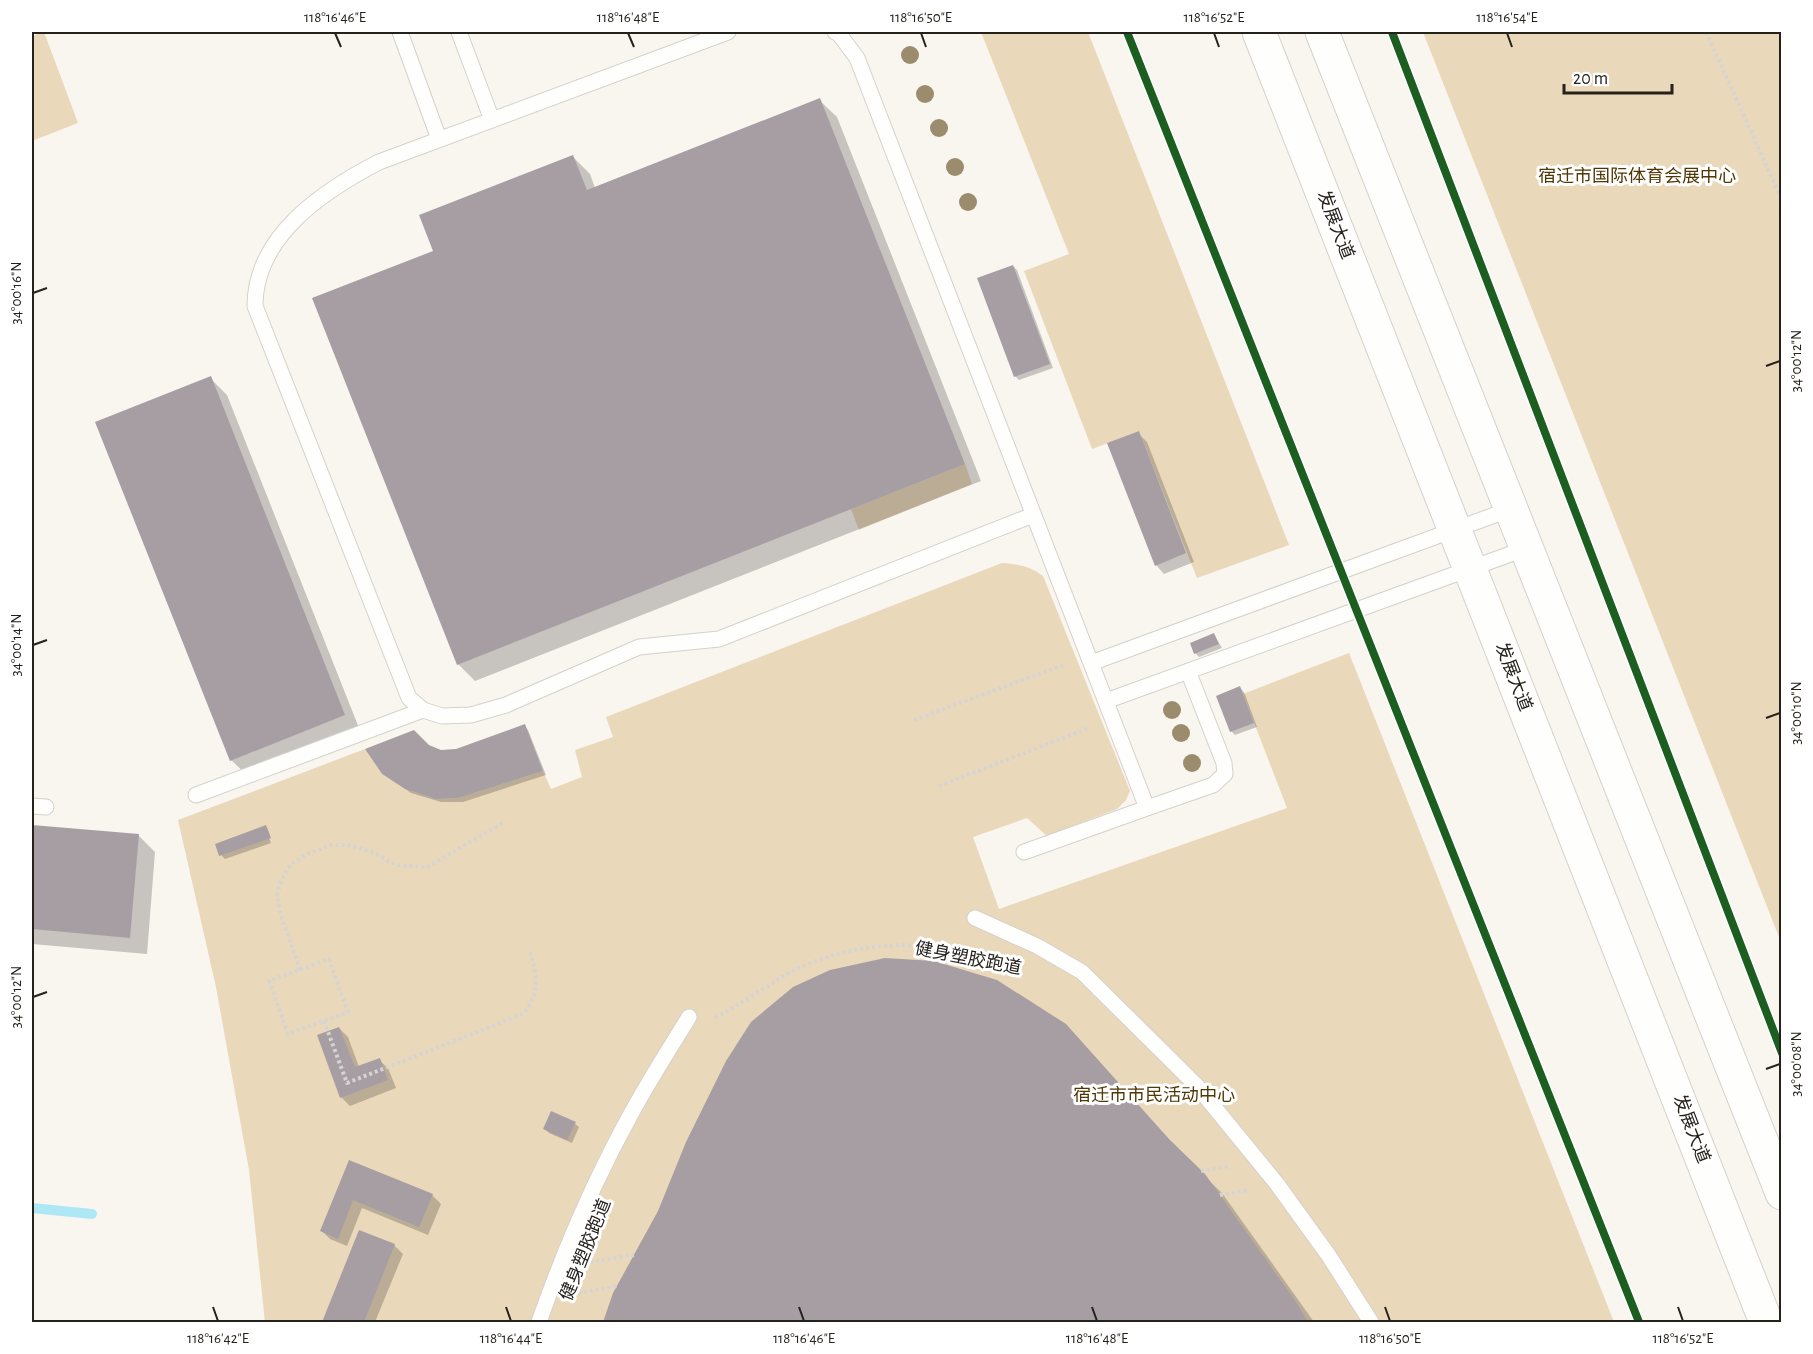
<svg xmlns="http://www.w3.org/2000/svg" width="1813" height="1354" viewBox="0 0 1813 1354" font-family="'Alegreya Sans','Noto Sans SC',sans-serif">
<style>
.green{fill:#ead8bb}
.shadow{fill:#0003}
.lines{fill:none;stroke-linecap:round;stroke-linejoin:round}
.stream{stroke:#aee8f7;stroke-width:10}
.building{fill:#a79ea4}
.service-casing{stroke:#d5d1cb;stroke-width:17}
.primary-casing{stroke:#d5d1cb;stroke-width:35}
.path{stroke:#d6d4d1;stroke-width:4;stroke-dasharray:3 3;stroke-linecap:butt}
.service{stroke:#fefefd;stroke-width:15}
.primary{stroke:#fefefd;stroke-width:33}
.cycleway-casing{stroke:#fff;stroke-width:11}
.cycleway{stroke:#1b5e20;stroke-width:8}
.tree{fill:#9c8c6e}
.ticks{fill:none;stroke:#25211b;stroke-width:2}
.labels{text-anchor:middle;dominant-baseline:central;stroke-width:6;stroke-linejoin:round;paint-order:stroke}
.park-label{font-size:18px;fill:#503704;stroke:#fff}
.street-label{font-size:18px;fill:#25211b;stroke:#fff}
.neatline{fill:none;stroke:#25211b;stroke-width:2}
.ticks-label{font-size:15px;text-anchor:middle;fill:#25211b}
</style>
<rect width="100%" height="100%" fill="#f9f5ef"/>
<path class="green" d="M 44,32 L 78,123 L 32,141 L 32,36 Z
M 981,32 L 1088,32 L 1289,545 L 1197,578 L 1139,431 L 1092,449 L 1024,271 L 1069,254 Z
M 1423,32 L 1781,32 L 1781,943 L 1781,942 Z
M 965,464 L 972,484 L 859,530 L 851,509 Z
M 1002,563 C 1018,564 1030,566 1043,576 L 1130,791 L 1126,800 L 1117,809 L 1047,836 L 1027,818 L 973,837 L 999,909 L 1287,808 L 1243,694 L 1349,653 L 1614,1322 L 265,1322 L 249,1170 L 216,987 L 178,820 L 365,749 L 382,774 L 405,789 L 436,799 L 458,798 L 543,771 L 551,789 L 582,777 L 575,750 L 613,737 L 606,717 Z"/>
<path class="shadow" d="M 819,100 L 837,117 L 981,481 L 475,681 L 458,664 L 435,252 L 573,157 L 590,174 L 595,188 Z
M 1013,266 L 1017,270 L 1053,368 L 1019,380 L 1015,376 Z
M 210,378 L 227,395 L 361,733 L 249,777 L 231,760 Z
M 1138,433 L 1147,442 L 1194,562 L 1164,574 L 1156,565 Z
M 1214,635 L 1222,648 L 1199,657 L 1195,653 Z
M 1240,688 L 1244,692 L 1257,727 L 1235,735 L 1231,731 Z
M 524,726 L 528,730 L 546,775 L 463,802 L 441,802 L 411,793 L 388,777 L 428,747 L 440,751 L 456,750 Z
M 32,826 L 138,835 L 155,852 L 147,954 L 32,944 Z
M 266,827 L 268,830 L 266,830 L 271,843 L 225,859 L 221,855 L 217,845 Z
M 1065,1025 L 1183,1155 L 1222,1193 L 1314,1322 L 605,1322 L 615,1293 Z
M 339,1028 L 348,1037 L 359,1067 L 379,1060 L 388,1068 L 396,1088 L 350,1106 L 341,1097 Z
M 575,1124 L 579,1127 L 572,1143 L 549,1133 L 545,1129 Z
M 350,1162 L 432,1195 L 441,1204 L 428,1235 L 362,1208 L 347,1246 L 330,1239 L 322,1231 Z
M 359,1232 L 394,1245 L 403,1254 L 375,1322 L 323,1322 Z"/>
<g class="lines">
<path class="stream" d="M 32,1208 L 92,1214"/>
</g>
<path class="building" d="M 820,98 L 965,464 L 457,665 L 312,298 L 433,251 L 419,215 L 573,155 L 587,190 Z
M 1013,265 L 1050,364 L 1014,377 L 977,278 Z
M 211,376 L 345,715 L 230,761 L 95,422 Z
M 1139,431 L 1186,553 L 1155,566 L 1107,443 Z
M 1214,633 L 1219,644 L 1194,654 L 1190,643 Z
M 1240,686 L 1254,723 L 1230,732 L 1216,696 Z
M 525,724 L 543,771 L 458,798 L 436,799 L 405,789 L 382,774 L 365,749 L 414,730 L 429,745 L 441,750 L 456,749 Z
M 32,825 L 139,834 L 130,938 L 32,929 Z
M 266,825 L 271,838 L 219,856 L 215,844 Z
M 885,958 L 934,961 L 997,980 L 1066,1024 L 1169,1139 L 1205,1174 L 1296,1302 L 1308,1322 L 603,1322 L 613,1293 L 658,1211 L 686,1142 L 726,1061 L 751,1022 L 793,987 L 830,970 Z
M 339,1027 L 355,1067 L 380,1058 L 388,1080 L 340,1098 L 317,1035 Z
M 551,1111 L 576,1122 L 567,1140 L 543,1129 Z
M 349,1160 L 433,1194 L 419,1227 L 353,1200 L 338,1239 L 320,1231 Z
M 359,1230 L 395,1244 L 364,1322 L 322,1322 Z"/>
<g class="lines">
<g class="service-casing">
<path id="service" d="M 400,32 L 439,139
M 459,32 L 492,120
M 728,32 L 379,162 C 323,191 255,236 255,306 L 409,698 L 423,710 L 442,716 L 471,715 L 506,705 L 639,647 L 719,639 L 1033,515
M 835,32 L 839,34 L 857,58 L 1147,808 L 1024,852
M 1091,663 L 1511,509
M 1106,701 L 1527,548
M 196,795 L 423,710
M 32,806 L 46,807
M 1147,808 L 1213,785 L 1225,774 L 1224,763 L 1188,671
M 975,918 L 1037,946 L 1082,972 L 1197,1086 L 1277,1184 L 1329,1256 L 1371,1322
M 539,1322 C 564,1251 595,1179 632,1112 C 650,1079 670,1048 689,1017"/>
</g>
<g class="primary-casing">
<path id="primary" d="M 1259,32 L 1766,1322
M 1322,32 L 1782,1193"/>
</g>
<path class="path" d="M 1706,32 L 1782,200
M 914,720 L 1066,664
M 939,786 L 1089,728
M 329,959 L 348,1012 L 288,1034 L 269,981 Z
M 300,970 L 281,915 L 277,895 L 281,881 L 290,865 L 307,854 L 331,845 L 349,845 L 375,853 L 396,865 L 427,867 L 503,823
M 715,1018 C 737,1006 757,993 777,980 C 818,955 869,942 917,946 C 934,948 954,951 971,955 C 987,960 998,965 1015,967
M 324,1021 L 347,1083 L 523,1014 C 541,993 537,974 529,949
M 1201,1171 L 1230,1166
M 1220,1195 L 1248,1190
M 590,1262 L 634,1255
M 578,1293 L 617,1286"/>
<use href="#service" class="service"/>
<use href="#primary" class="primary"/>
<g class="cycleway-casing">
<path id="cycleway" d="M 1127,32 L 1639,1322
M 1392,32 L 1782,1053"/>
</g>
<use href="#cycleway" class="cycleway"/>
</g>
<g class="tree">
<circle cx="910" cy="55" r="9"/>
<circle cx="925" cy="94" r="9"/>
<circle cx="939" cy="128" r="9"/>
<circle cx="955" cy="167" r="9"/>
<circle cx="968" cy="202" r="9"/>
<circle cx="1172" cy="710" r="9"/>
<circle cx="1181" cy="733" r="9"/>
<circle cx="1192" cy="763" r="9"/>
</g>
<path class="ticks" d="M 335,33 L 341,47M 628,33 L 634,47M 921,33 L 926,47M 1214,33 L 1219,47M 1507,33 L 1512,47M 33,293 L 47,288M 1766,366 L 1780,361M 33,645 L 47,640M 1766,718 L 1780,713M 33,997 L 47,992M 1766,1069 L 1780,1064M 213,1307 L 218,1321M 506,1307 L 511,1321M 799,1307 L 804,1321M 1092,1307 L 1097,1321M 1385,1307 L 1390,1321M 1678,1307 L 1683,1321"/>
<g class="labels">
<g class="park-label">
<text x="1637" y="177">宿迁市国际体育会展中心</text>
<text x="1154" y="1096">宿迁市市民活动中心</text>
</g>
<g class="street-label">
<text transform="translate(1335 225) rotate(69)">发展大道</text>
<text transform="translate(1513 677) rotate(69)">发展大道</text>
<text transform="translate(968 959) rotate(11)">健身塑胶跑道</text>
<text transform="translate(1691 1129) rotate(69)">发展大道</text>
<text transform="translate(586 1250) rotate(-68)">健身塑胶跑道</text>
</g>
</g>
<rect width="1813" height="1354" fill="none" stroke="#ffffff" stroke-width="66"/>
<path d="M1564 84v9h108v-9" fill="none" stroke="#25211b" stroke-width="3"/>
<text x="1573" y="84" font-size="18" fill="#25211b" stroke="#ffffff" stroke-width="4.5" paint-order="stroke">20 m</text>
<rect x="33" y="33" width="1747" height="1288" class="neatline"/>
<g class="ticks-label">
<text x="335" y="22">118°16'46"E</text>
<text x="628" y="22">118°16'48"E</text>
<text x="921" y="22">118°16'50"E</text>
<text x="1214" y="22">118°16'52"E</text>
<text x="1507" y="22">118°16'54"E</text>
<text transform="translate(16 293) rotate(-90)" y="5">34°00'16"N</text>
<text transform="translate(1796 361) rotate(-90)" y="5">34°00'12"N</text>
<text transform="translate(16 645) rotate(-90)" y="5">34°00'14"N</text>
<text transform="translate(1796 713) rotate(-90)" y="5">34°00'10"N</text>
<text transform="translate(16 997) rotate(-90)" y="5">34°00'12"N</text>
<text transform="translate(1796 1064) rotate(-90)" y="5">34°00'08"N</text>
<text x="218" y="1343">118°16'42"E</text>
<text x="511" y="1343">118°16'44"E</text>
<text x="804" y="1343">118°16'46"E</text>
<text x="1097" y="1343">118°16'48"E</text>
<text x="1390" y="1343">118°16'50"E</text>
<text x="1683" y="1343">118°16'52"E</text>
</g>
</svg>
